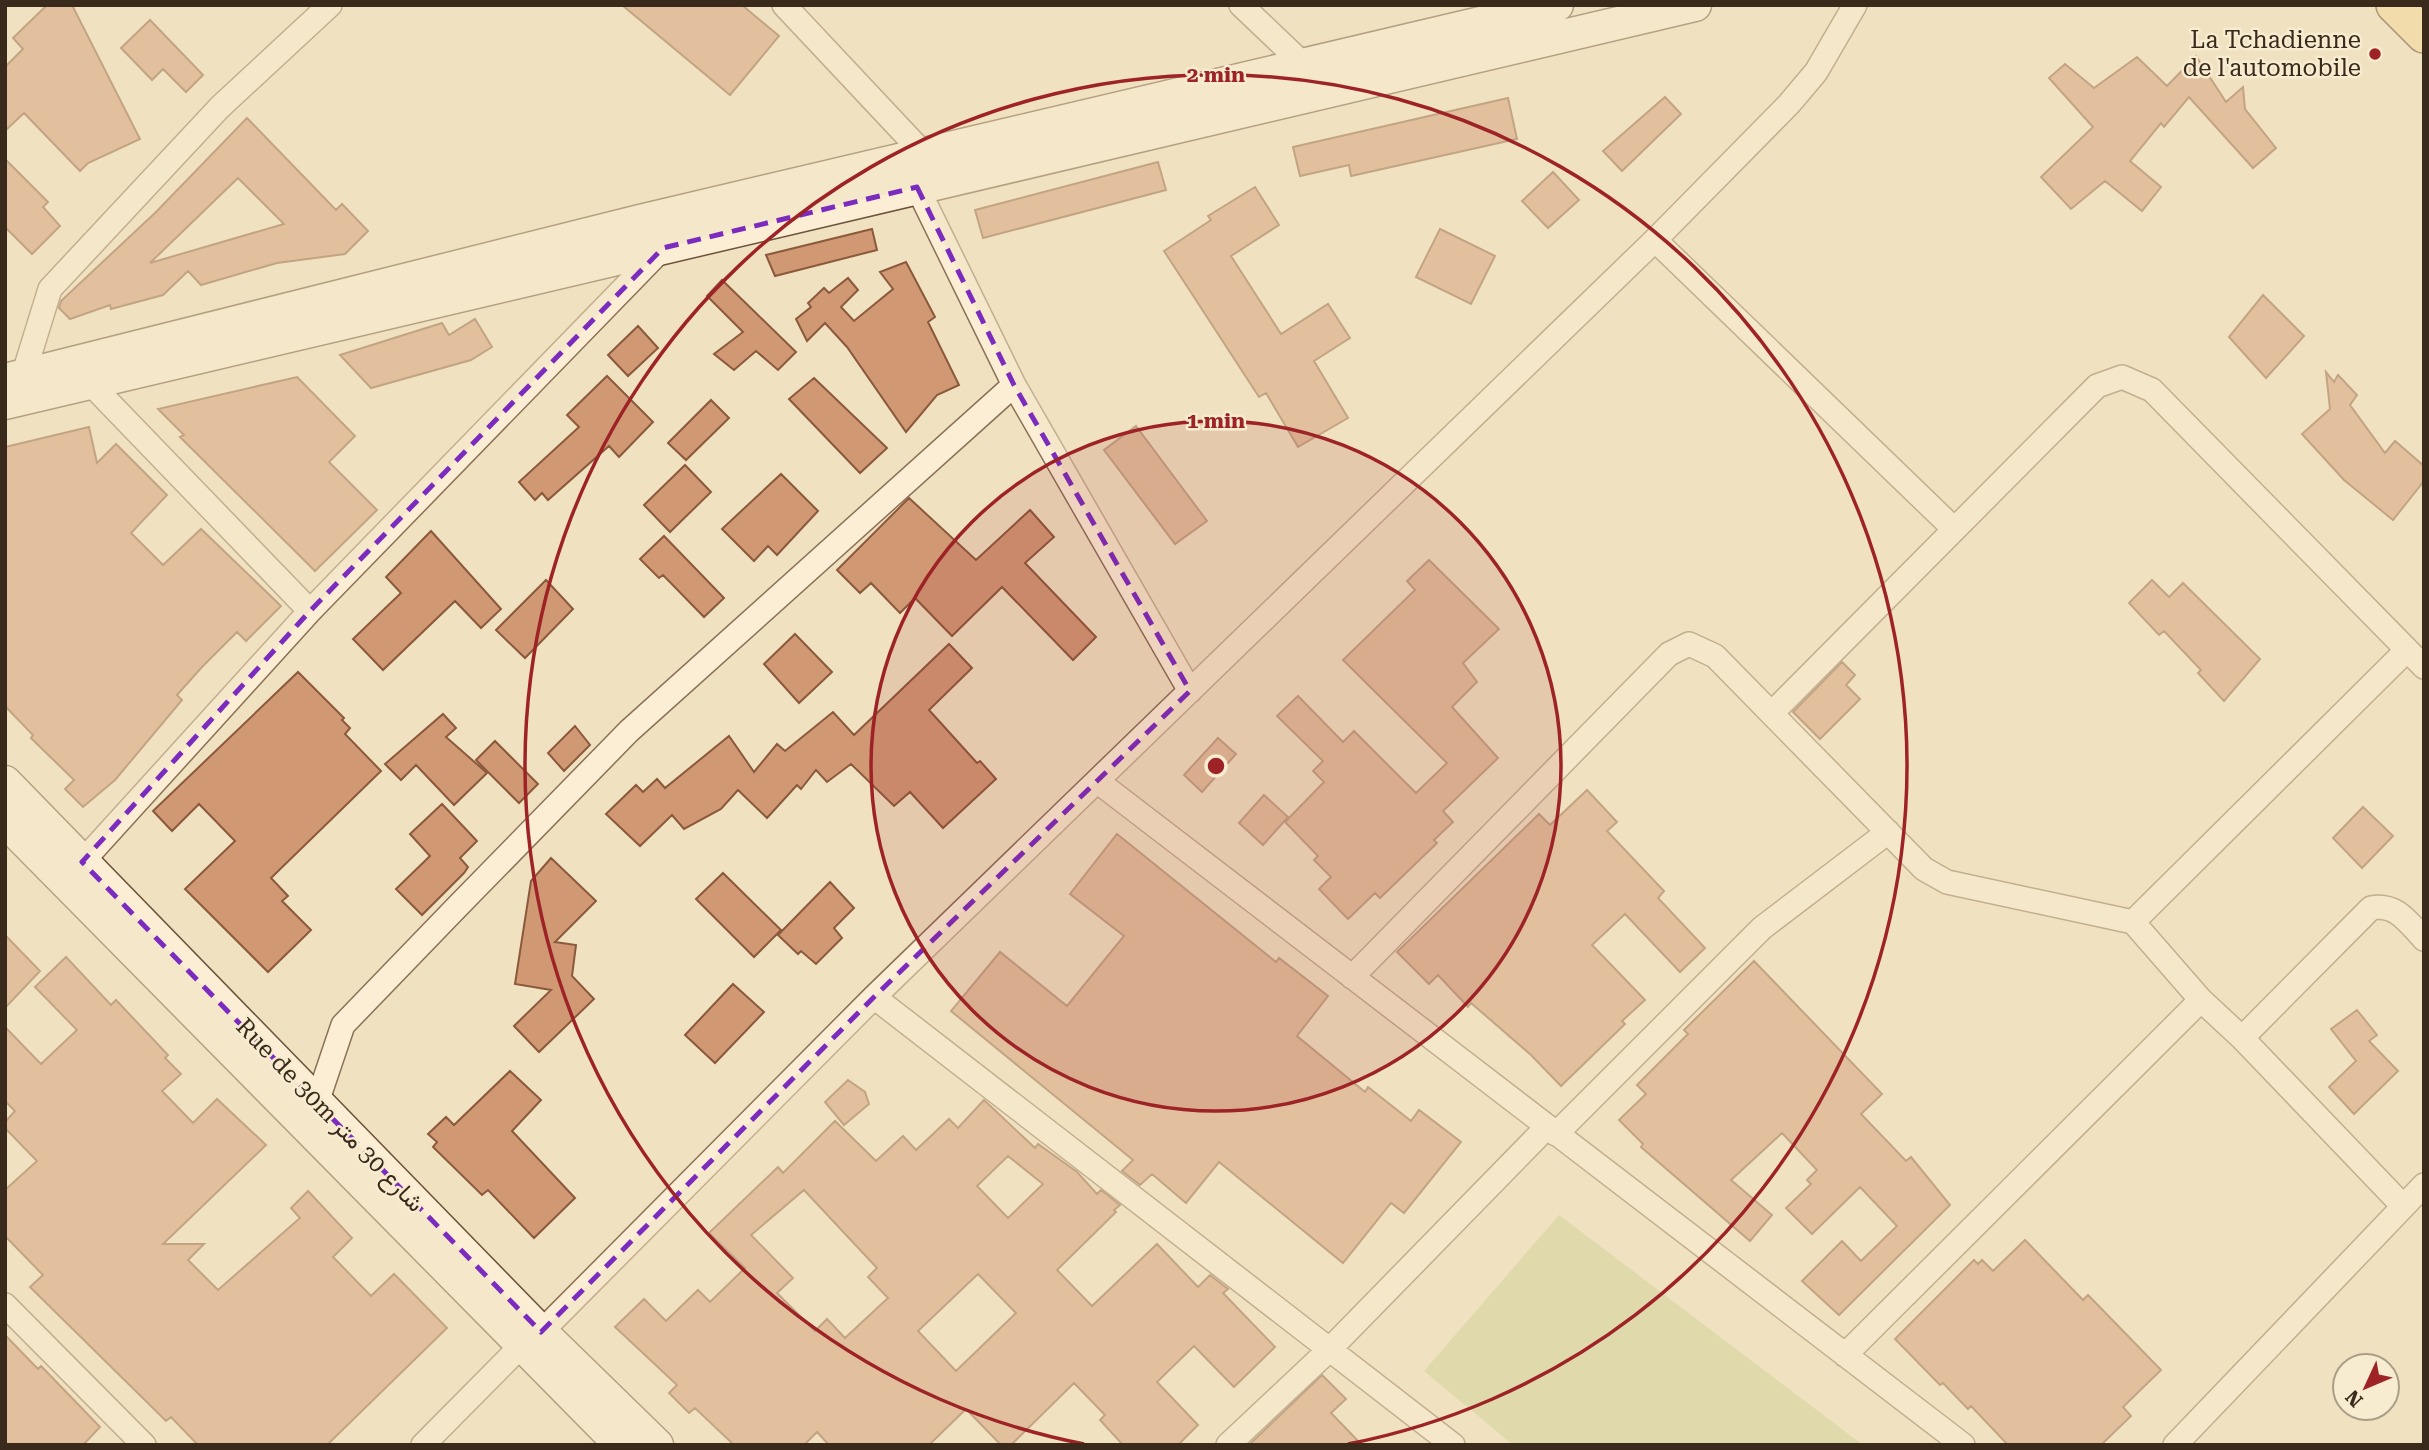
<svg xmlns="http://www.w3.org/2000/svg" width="2429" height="1450" viewBox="0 0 2429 1450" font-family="'Roboto Serif',Vazirmatn,serif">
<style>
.green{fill:#cacf94}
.building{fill:#d19874;stroke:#8b593b;stroke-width:2;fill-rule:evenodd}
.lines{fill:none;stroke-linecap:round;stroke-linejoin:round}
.street-casing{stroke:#8b7157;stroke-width:26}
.secondary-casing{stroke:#6c523a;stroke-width:35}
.primary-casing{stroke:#583f2c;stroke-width:38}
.street{stroke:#fbeed4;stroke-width:23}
.secondary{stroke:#fbeed4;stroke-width:32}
.primary{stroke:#f6d695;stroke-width:35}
.marked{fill:none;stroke:#7b2cbf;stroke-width:5;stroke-dasharray:14 9;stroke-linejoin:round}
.ring{fill:none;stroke:#9d2327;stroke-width:3.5}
.poi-dot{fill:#9d2327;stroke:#f7ebd0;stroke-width:2.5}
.labels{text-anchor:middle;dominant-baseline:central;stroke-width:5;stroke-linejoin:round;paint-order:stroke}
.poi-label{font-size:24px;fill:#392a1c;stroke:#f7ebd0;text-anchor:end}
.street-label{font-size:24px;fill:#392a1c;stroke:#f7ebd0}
.centre{fill:#9d2327;stroke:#f7ebd0;stroke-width:3.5}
.ring-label{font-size:21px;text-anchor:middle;font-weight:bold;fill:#9d2327;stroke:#f7ebd0;stroke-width:5;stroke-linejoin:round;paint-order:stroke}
</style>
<rect width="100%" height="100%" fill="#f0e1c0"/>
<path class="green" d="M 1559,1215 L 1863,1445 L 1513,1445 L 1424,1371 Z"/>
<path class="building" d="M 47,5 L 72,5 L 140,139 L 88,163 L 80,171 L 24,113 L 5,131 L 5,67 L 23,49 L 13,38 Z
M 622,5 L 742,5 L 779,36 L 730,95 Z
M 150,20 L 203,75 L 186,92 L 163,69 L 152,80 L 121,48 Z
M 2196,56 L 2226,102 L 2243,87 L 2245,109 L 2276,148 L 2253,168 L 2189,97 L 2164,127 L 2161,123 L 2130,161 L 2161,187 L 2142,211 L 2105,181 L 2071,209 L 2041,177 L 2093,127 L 2049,78 L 2065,64 L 2094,88 L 2137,57 L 2167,86 Z
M 1665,97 L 1681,114 L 1622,171 L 1603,151 Z
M 1508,98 L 1517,139 L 1351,176 L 1349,165 L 1300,176 L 1293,147 Z
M 247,118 L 336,210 L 342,204 L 368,231 L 345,254 L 277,263 L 201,285 L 188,271 L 163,295 L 111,309 L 110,305 L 70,319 L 59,308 L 61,301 L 156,212 ZM 238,178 L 284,224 L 150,263 Z
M 5,159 L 48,202 L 43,207 L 60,226 L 32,254 L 5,227 Z
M 1158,162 L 1166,190 L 983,238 L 975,210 Z
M 1553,172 L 1579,200 L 1548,228 L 1522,201 Z
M 1255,187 L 1279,225 L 1231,256 L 1281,334 L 1328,304 L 1350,338 L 1314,361 L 1348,418 L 1298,447 L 1266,393 L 1259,397 L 1164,251 L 1211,220 L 1208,216 Z
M 872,229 L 877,250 L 775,276 L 766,255 Z
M 1440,229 L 1495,256 L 1471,304 L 1416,277 Z
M 906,262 L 935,317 L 928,322 L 959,385 L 937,395 L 906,432 L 847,347 L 825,323 L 807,341 L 796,319 L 811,307 L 808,303 L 824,288 L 829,293 L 848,278 L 858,290 L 841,307 L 854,321 L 893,289 L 880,272 Z
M 722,280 L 796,352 L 778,370 L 756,351 L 734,370 L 714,354 L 743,332 L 707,296 Z
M 2263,295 L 2304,336 L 2266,378 L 2229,337 Z
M 475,319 L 492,347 L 471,360 L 371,388 L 340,355 L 442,323 L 449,335 Z
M 638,326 L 658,348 L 628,376 L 608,355 Z
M 2326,372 L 2334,382 L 2338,375 L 2357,395 L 2350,405 L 2385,453 L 2395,441 L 2424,466 L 2424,481 L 2393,520 L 2344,480 L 2302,434 L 2330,409 Z
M 607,376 L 653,422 L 619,457 L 609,446 L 548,500 L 542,493 L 535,500 L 519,482 L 579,427 L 567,415 Z
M 297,377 L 355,436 L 329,462 L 377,510 L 315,571 L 180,437 L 184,435 L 158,409 Z
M 814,378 L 887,448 L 860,473 L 789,399 Z
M 711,400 L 729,418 L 686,460 L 668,443 Z
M 1136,426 L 1207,521 L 1175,544 L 1104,450 Z
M 89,427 L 97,463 L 116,444 L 167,495 L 131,533 L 163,565 L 201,529 L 281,606 L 246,641 L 237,632 L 202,667 L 177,695 L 182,700 L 115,780 L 83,807 L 65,789 L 74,780 L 31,738 L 33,735 L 5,706 L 5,447 Z
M 685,465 L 711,492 L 670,532 L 644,505 Z
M 781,474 L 818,511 L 777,555 L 768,546 L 754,561 L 722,529 Z
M 909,498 L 976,560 L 1030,510 L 1054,537 L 1025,563 L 1096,637 L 1073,660 L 1002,587 L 952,636 L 915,598 L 900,613 L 871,583 L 860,593 L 837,570 Z
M 431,531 L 501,609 L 481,628 L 455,601 L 383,670 L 353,639 L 401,593 L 386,577 Z
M 664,536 L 724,598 L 704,617 L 663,575 L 659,578 L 640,559 Z
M 1429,560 L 1499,629 L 1463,663 L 1477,682 L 1452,707 L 1498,758 L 1443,811 L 1453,822 L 1434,840 L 1437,843 L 1380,898 L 1375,893 L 1348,919 L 1319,889 L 1331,877 L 1314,860 L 1318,856 L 1285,822 L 1324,782 L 1313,771 L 1323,761 L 1277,716 L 1298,696 L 1343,742 L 1354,731 L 1416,793 L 1447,763 L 1343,660 L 1415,590 L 1407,581 Z
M 546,580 L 573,609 L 525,658 L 496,630 Z
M 2152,580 L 2169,597 L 2183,583 L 2260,659 L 2224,701 L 2198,673 L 2201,670 L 2164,631 L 2159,635 L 2129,603 Z
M 795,634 L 832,672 L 799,703 L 764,664 Z
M 949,644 L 972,668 L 929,710 L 977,763 L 980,761 L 996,779 L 943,828 L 910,792 L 894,806 L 851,764 L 827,782 L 816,770 L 801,789 L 797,785 L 767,818 L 738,790 L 721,809 L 684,829 L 672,815 L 640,846 L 606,814 L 636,785 L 643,792 L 657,779 L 665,788 L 729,736 L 754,772 L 777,744 L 785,751 L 833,712 L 854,735 Z
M 1842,662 L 1855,675 L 1846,685 L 1860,699 L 1820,739 L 1793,712 Z
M 298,672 L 344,718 L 342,720 L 350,728 L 345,734 L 381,771 L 271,878 L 288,896 L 282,901 L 311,930 L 268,972 L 185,889 L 235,841 L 199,804 L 172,831 L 153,811 Z
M 443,714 L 456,728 L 446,737 L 487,773 L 454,805 L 416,765 L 401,780 L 385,764 Z
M 575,726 L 590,745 L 564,771 L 548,753 Z
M 1218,738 L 1236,754 L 1202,792 L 1184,775 Z
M 495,741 L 538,784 L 519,803 L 476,760 Z
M 1587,790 L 1617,822 L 1607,831 L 1664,891 L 1658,898 L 1705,948 L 1680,972 L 1625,914 L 1592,945 L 1645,1000 L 1622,1021 L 1625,1024 L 1561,1086 L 1531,1055 L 1471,1003 L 1468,1007 L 1438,975 L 1429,984 L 1397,952 L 1539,814 L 1550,825 Z
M 1264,795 L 1288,817 L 1263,845 L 1239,823 Z
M 442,804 L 477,841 L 460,858 L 468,867 L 464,873 L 422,915 L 396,889 L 430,856 L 410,834 Z
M 2363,807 L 2393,836 L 2362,868 L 2333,838 Z
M 1117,834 L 1276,962 L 1279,958 L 1328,996 L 1297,1036 L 1365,1092 L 1368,1087 L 1411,1121 L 1419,1110 L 1461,1142 L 1404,1213 L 1391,1203 L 1343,1263 L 1219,1162 L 1186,1203 L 1152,1174 L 1140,1185 L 1122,1171 L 1133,1160 L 951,1011 L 1000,952 L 1067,1006 L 1124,936 L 1070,894 Z
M 551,858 L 596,901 L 555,942 L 576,945 L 572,976 L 594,999 L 539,1052 L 514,1026 L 551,990 L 515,984 L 531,881 Z
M 723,873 L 781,930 L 754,957 L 696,899 Z
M 830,882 L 854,908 L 834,928 L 842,938 L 816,964 L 801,951 L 798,954 L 778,935 Z
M 5,935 L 40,971 L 5,1008 Z
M 66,957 L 111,1005 L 116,1000 L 168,1055 L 165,1058 L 181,1074 L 162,1091 L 193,1123 L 217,1099 L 266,1145 L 163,1244 L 204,1244 L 188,1260 L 218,1290 L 300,1218 L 291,1208 L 308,1191 L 352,1238 L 333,1257 L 371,1296 L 394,1274 L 447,1328 L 327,1445 L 198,1445 L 171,1417 L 166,1421 L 30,1287 L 43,1275 L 5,1236 L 5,1190 L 37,1161 L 5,1128 L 5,1122 L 15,1111 L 5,1101 L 5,1027 L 41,1064 L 77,1030 L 35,987 Z
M 1754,961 L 1882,1094 L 1861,1114 L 1906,1161 L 1911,1157 L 1950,1205 L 1839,1315 L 1802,1281 L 1842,1241 L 1861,1261 L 1897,1226 L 1860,1187 L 1812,1234 L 1786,1208 L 1811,1184 L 1807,1180 L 1817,1170 L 1782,1133 L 1731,1180 L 1772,1215 L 1750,1241 L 1641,1147 L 1643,1144 L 1619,1120 L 1646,1094 L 1637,1085 L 1688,1034 L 1684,1030 Z
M 733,984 L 764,1012 L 715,1063 L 685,1035 Z
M 2357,1010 L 2377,1035 L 2369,1041 L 2398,1071 L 2354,1114 L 2329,1087 L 2356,1061 L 2331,1029 Z
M 510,1071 L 541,1100 L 512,1131 L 575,1198 L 534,1238 L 488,1190 L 482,1195 L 433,1147 L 437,1142 L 428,1134 L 446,1117 L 454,1125 Z
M 848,1080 L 865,1092 L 869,1104 L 844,1125 L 825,1102 Z
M 984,1100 L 1035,1148 L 1038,1144 L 1077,1172 L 1097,1194 L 1101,1190 L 1120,1205 L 1114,1210 L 1116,1212 L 1057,1270 L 1092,1306 L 1157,1244 L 1198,1287 L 1210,1275 L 1228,1289 L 1223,1293 L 1275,1347 L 1234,1387 L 1194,1346 L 1157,1382 L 1198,1425 L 1178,1445 L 1123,1445 L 1100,1420 L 1105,1415 L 1074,1383 L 1011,1445 L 1001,1445 L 966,1409 L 929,1445 L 829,1445 L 817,1432 L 804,1445 L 734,1445 L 695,1408 L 689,1413 L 669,1393 L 677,1385 L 615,1327 L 644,1299 L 666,1321 L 698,1290 L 710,1302 L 745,1268 L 709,1233 L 778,1167 L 783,1173 L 835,1121 L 876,1161 L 903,1136 L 916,1150 L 949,1119 L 958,1128 ZM 1008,1156 L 1043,1184 L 1008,1218 L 977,1186 ZM 804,1190 L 877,1268 L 868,1277 L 888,1298 L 845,1338 L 827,1319 L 815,1331 L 777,1293 L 793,1278 L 751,1235 ZM 978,1274 L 1016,1313 L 956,1371 L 918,1331 Z
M 2025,1240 L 2083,1300 L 2088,1295 L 2161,1370 L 2123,1407 L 2131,1416 L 2101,1445 L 2008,1445 L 1971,1406 L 1968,1409 L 1943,1383 L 1940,1385 L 1895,1339 L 1974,1260 L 1978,1264 L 1982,1260 L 1993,1271 Z
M 5,1335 L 38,1369 L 41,1366 L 100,1427 L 83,1445 L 5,1445 Z
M 1322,1375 L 1346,1399 L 1331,1413 L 1362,1445 L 1249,1445 Z"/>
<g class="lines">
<g class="street-casing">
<path id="street" d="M 784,5 L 923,153
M 1241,5 L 1303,64
M 917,187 L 1014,385 L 1190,691
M 1655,240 L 1954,529
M 23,376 L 50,289 L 220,107 L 330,5
M 90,383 L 310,611
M 1772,713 L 2097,386 L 2122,377 L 2152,390 L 2424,667
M 1097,781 L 1963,1445
M 82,862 L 310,611 L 663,248
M 2133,922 L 2407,650
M 1352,977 L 1669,654 L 1689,644 L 1715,656 L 1924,869 L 1947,882 L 2133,922 L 2201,1000 L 2242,1038 L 2403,1206
M 874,997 L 1453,1445
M 2242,1038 L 2371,908 C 2396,903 2408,922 2424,939
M 317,1102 L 343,1025 L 456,908 L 629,731 L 1014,385
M 1556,1134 L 1762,928 L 1888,832
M 5,1305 L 144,1445
M 1845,1355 L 2201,1000
M 423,1445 L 521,1346 L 541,1332 L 874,997 L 1655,240 L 1789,104 L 1816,72 L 1855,5
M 1228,1445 L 1329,1350 L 1546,1128
M 2175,1445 L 2424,1185"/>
</g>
<g class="secondary-casing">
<path id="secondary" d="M 5,380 L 640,221 L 1557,5
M 5,403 L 1695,5
M 5,782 L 541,1332 L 657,1445
M 5,821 L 621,1445"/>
</g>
<g class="primary-casing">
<path id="primary" d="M 2394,5 L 2424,35"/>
</g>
<use href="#street" class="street"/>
<use href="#secondary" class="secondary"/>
<use href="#primary" class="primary"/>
</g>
<path d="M0 0H2429V1450H0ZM 917,187 L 1014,385 L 1190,691 L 874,997 L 541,1332 L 82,862 L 310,611 L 663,248 Z" fill="#f0e1c0" fill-opacity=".55" fill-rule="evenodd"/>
<path class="marked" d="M 917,187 L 1014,385 L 1190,691 L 874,997 L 541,1332 L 82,862 L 310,611 L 663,248 Z"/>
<circle cx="1216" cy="766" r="345" fill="#9d2327" fill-opacity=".12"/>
<g class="ring">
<circle cx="1216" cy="766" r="345"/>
<path d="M1084 1444A691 691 0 1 1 1348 1444"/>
</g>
<circle class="poi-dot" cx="2375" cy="54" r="7"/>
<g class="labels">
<g class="poi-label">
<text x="2361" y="40">La Tchadienne<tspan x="2361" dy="28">de l'automobile</tspan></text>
</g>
<g class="street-label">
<text transform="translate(330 1115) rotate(46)">Rue de 30m شارع 30 متر</text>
</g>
</g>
<circle cx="1216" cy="766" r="10" class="centre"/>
<g class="ring-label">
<text x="1216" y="82">2 min</text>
<text x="1216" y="428">1 min</text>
</g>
<rect width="2429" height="1450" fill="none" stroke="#392a1c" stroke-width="14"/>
<g transform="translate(2366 1387) rotate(226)"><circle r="33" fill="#f7ebd0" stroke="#ab9e88" stroke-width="2"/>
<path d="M0-5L12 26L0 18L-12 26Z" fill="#9d2327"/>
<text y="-10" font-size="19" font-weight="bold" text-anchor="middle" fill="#392a1c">N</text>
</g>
</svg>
